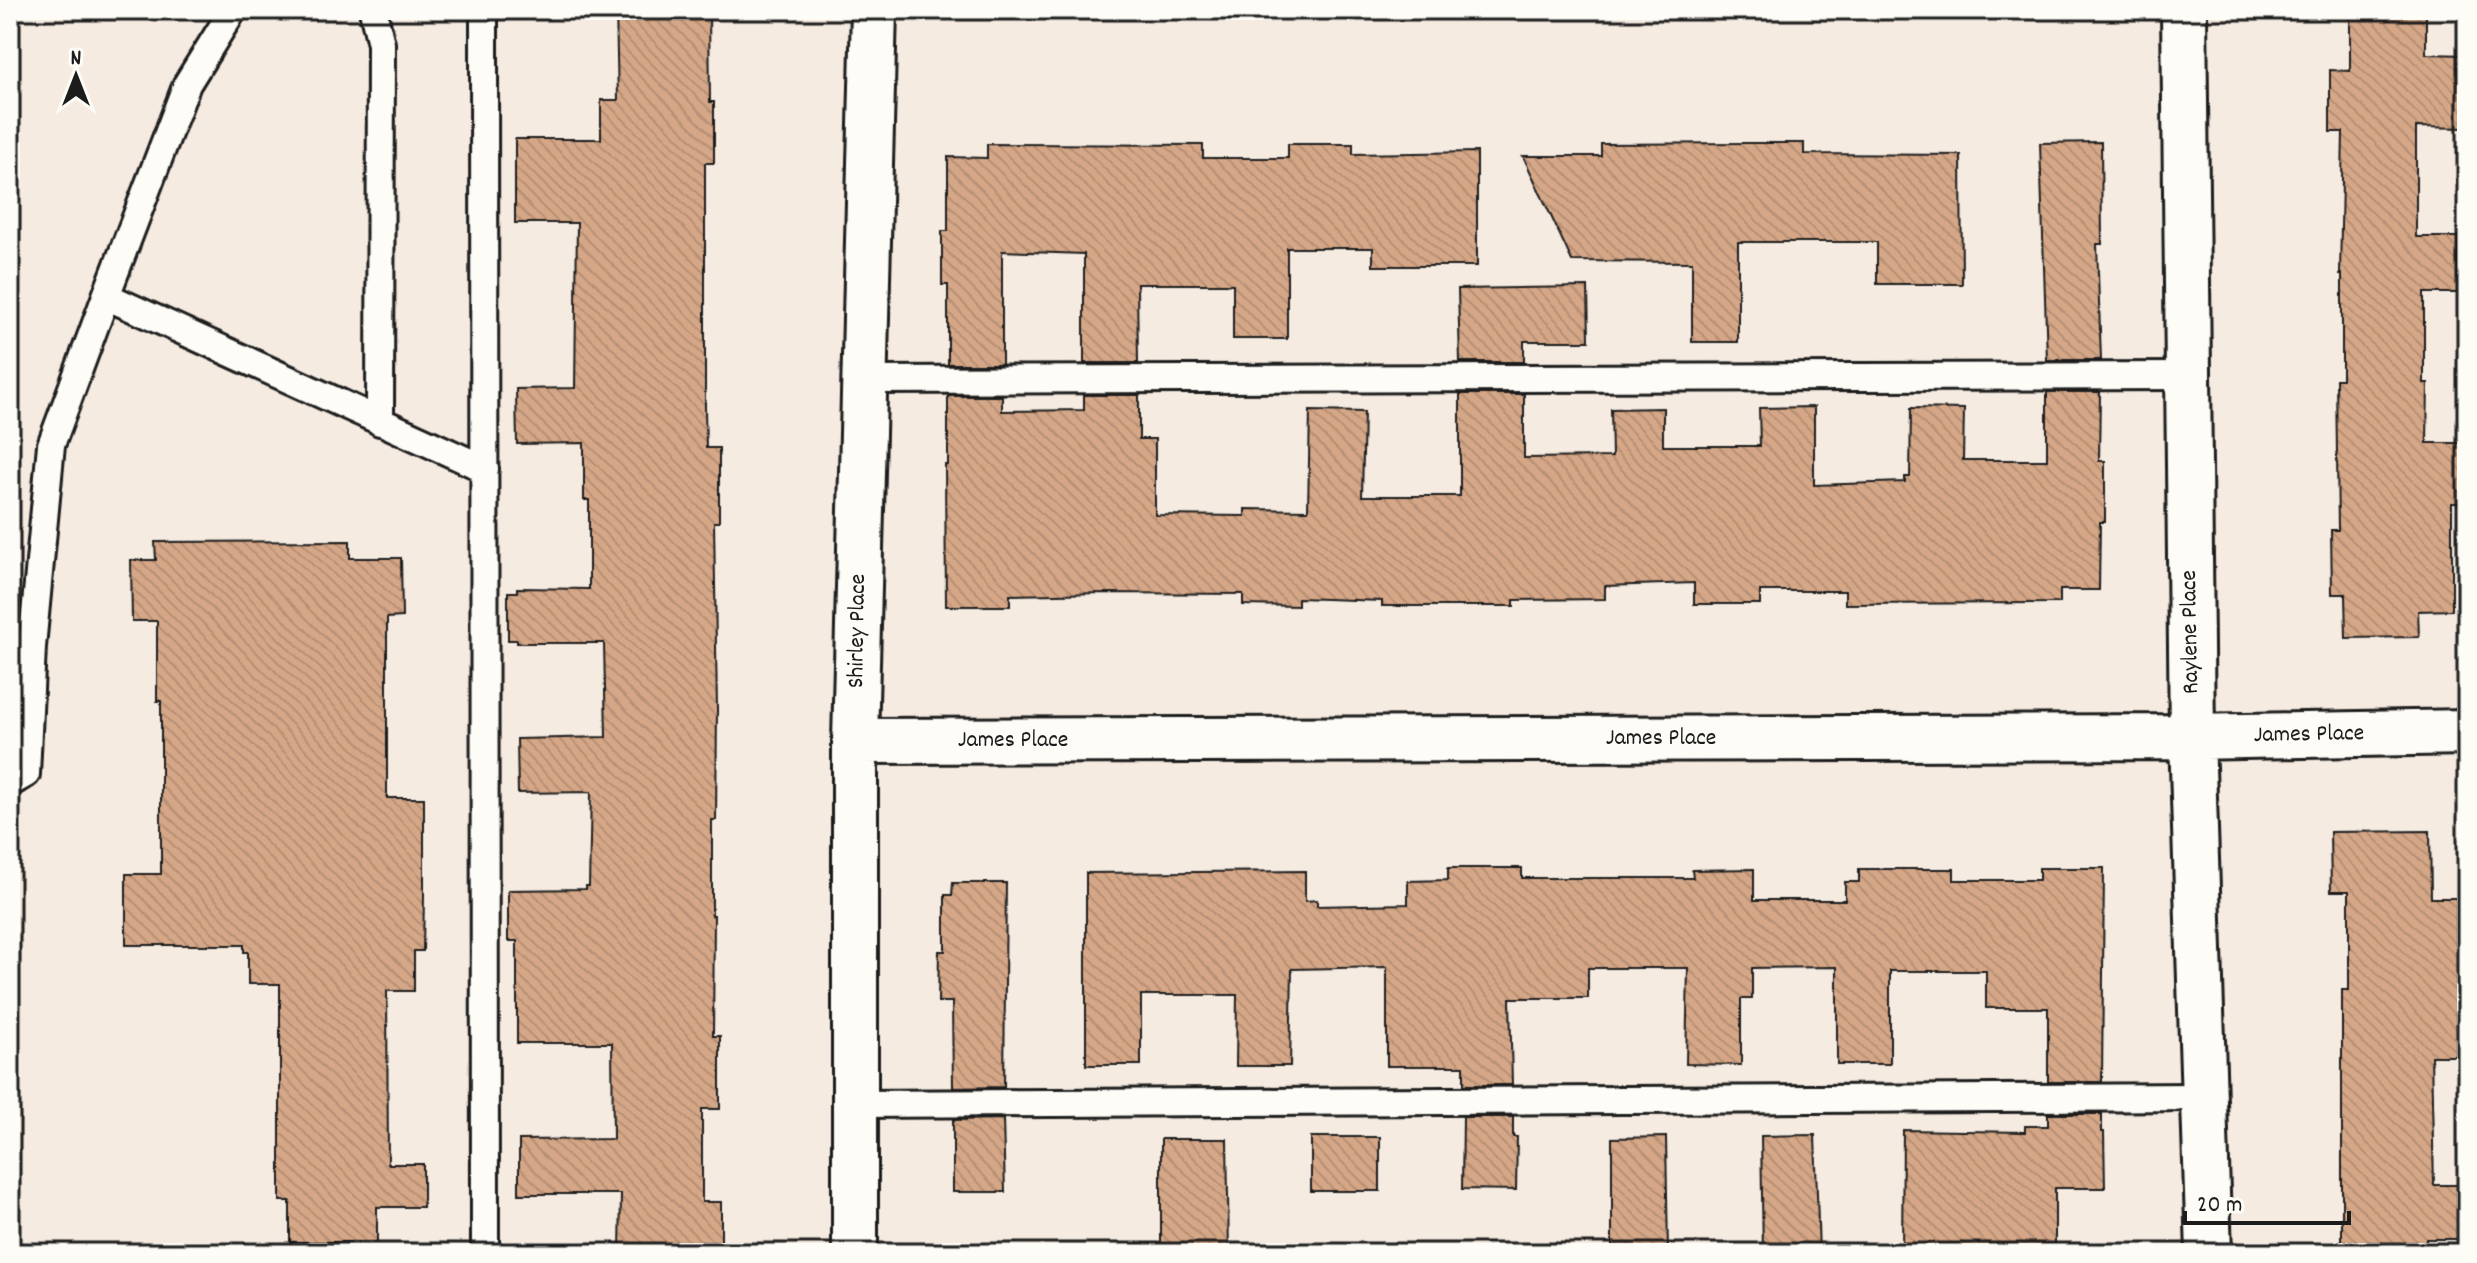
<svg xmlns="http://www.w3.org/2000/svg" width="2477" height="1263" viewBox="0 0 2477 1263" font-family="Dekko,sans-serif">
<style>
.building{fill:url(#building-back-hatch);stroke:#1c1c1c;stroke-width:2}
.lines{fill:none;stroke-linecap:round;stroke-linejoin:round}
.lane-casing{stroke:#1c1c1c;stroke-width:32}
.street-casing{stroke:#1c1c1c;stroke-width:50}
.lane{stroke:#fdfcf7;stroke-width:26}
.street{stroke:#fdfcf7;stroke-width:44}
.labels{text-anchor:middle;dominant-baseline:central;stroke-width:8;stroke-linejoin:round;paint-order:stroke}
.street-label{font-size:24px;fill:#1c1c1c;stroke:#fdfcf7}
</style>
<defs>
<pattern id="building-back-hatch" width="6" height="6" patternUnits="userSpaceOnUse" patternTransform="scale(2)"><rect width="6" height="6" fill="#d5a787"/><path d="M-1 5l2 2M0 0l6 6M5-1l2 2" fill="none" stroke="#b68f74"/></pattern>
</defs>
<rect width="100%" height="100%" fill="#f5ebe1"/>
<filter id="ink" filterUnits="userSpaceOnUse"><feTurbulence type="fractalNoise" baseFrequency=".0125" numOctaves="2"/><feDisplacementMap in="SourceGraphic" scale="16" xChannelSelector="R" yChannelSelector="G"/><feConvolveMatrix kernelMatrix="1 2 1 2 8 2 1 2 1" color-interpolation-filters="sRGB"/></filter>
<g filter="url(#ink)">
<path class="building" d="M 616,10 L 709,10 L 710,102 L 714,102 L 714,163 L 705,163 L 705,409 L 706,448 L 719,448 L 719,522 L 714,522 L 717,709 L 716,820 L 712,820 L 712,915 L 714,915 L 713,1036 L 720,1036 L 720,1109 L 702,1109 L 702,1202 L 721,1202 L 721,1253 L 620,1253 L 621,1194 L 519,1194 L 519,1140 L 613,1139 L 612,1043 L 517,1043 L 517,941 L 508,941 L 508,890 L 586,889 L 586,886 L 589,886 L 591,792 L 518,793 L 517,739 L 606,737 L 604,643 L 517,643 L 517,640 L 508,640 L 508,592 L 517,592 L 517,588 L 589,589 L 589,500 L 584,500 L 584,443 L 517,444 L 516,389 L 575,388 L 577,223 L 515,223 L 515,139 L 601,139 L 601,100 L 618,100 Z
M 2350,10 L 2426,10 L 2426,54 L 2467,55 L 2467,128 L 2416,127 L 2416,237 L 2458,237 L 2458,293 L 2424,293 L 2424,383 L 2428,383 L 2427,443 L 2467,443 L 2467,503 L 2452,503 L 2452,610 L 2418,611 L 2419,637 L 2346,638 L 2345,594 L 2332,594 L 2331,530 L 2338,530 L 2336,379 L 2342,379 L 2342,274 L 2340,274 L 2343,132 L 2330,132 L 2330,70 L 2350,71 Z
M 2101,142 L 2102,244 L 2097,244 L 2101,360 L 2047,360 L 2040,143 Z
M 1746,143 L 1804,143 L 1804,154 L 1961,155 L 1962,284 L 1877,284 L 1877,242 L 1738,242 L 1738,342 L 1692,342 L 1692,262 L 1572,261 L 1523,156 L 1601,156 L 1601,144 Z
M 987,144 L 1203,145 L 1203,158 L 1288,158 L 1288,144 L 1353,144 L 1353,154 L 1477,152 L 1477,266 L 1373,266 L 1373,248 L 1287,248 L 1287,339 L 1233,339 L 1233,284 L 1137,284 L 1138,363 L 1084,363 L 1084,254 L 1002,251 L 1002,364 L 948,364 L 948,285 L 942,285 L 942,231 L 948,231 L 948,157 L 987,158 Z
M 1588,287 L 1589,341 L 1524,341 L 1524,362 L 1460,362 L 1458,289 Z
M 2047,392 L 2100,392 L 2099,461 L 2105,461 L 2105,522 L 2100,522 L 2099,590 L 2060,590 L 2060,603 L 1845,604 L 1845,591 L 1760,591 L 1760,604 L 1694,604 L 1694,583 L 1605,586 L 1605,599 L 1514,600 L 1514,606 L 1382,606 L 1382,601 L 1298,598 L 1298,606 L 1243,605 L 1243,594 L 1104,593 L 1010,595 L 1010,606 L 946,606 L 945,465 L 948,465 L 948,396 L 1002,396 L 1002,411 L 1084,410 L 1084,395 L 1139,395 L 1139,439 L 1155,439 L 1155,515 L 1245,516 L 1245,509 L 1308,510 L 1310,411 L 1364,412 L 1362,496 L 1460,496 L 1460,394 L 1524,394 L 1524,458 L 1612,457 L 1611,409 L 1663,408 L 1663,446 L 1760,446 L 1759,408 L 1814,407 L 1814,485 L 1905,482 L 1905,477 L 1910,477 L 1911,408 L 1964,409 L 1963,460 L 2047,460 Z
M 350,541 L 350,558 L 401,558 L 402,617 L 387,618 L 387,798 L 424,798 L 424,896 L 423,951 L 414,951 L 414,991 L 387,991 L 388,1164 L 423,1164 L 423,1207 L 377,1207 L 377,1242 L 290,1242 L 290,1201 L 280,1201 L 280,984 L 248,984 L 248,952 L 244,952 L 244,945 L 126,945 L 126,874 L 161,874 L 161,701 L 157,701 L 157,621 L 132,621 L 131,560 L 156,560 L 155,542 Z
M 2430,831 L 2431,898 L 2467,898 L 2467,1056 L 2431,1056 L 2434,1185 L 2466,1185 L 2467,1239 L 2426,1239 L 2426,1253 L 2342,1253 L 2342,990 L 2349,990 L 2349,891 L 2331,891 L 2330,832 Z
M 1448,868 L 1522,868 L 1522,878 L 1693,878 L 1692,870 L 1754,869 L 1754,900 L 1845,900 L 1845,882 L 1859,882 L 1859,869 L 1954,869 L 1954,880 L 2039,880 L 2039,868 L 2104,868 L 2102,1082 L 2048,1082 L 2048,1008 L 1986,1008 L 1986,971 L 1890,971 L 1890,1064 L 1837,1064 L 1837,967 L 1752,968 L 1752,999 L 1741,999 L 1741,1065 L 1686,1064 L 1688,968 L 1588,968 L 1588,998 L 1510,998 L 1512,1085 L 1464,1085 L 1464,1066 L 1387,1066 L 1387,967 L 1292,969 L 1290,1066 L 1236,1066 L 1237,995 L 1141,995 L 1141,1065 L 1086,1065 L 1086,873 L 1305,871 L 1305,901 L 1317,900 L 1317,906 L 1408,904 L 1408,881 L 1448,880 Z
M 953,883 L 1006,883 L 1004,1087 L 953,1088 L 952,1002 L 938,1002 L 939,951 L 945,951 L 945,895 L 952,895 Z
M 2048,1114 L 2102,1114 L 2102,1132 L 2104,1132 L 2105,1188 L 2055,1188 L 2055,1253 L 1902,1253 L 1903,1130 L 2025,1132 L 2025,1126 L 2048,1126 Z
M 1463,1117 L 1513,1117 L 1513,1137 L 1517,1137 L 1516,1190 L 1462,1189 Z
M 1003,1119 L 1005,1192 L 953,1192 L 953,1120 Z
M 1815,1135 L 1819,1253 L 1763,1253 L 1761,1136 Z
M 1311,1137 L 1380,1137 L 1380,1191 L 1311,1191 Z
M 1666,1137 L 1668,1253 L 1612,1253 L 1612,1138 Z
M 1161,1139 L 1227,1139 L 1229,1253 L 1161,1253 Z"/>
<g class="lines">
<g class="lane-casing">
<path id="lane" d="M 233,10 L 187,84 L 106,296 L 485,469
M 373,10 L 381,44 L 380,422
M 484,10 L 485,1253
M 864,380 L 2188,376
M 10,783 L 26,774 L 32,647 L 51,445 L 106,296
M 855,1104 L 2204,1097"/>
</g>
<g class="street-casing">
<path id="street" d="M 2184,10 L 2192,737 L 2209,1253
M 855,741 L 2192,737 L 2467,732
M 855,1253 L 855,741 L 874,10"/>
</g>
<use href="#lane" class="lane"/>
<use href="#street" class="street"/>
</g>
</g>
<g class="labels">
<g class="street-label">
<text transform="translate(858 631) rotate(-89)">Shirley Place</text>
<text transform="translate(2191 632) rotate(-91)">Raylene Place</text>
<text transform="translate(2309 735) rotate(-1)">James Place</text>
<text x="1661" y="739">James Place</text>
<text x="1013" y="741">James Place</text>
</g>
</g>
<rect width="2477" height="1263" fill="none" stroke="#fdfcf7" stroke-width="40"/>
<rect x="20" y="20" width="2437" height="1223" fill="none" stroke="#1c1c1c" stroke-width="3" filter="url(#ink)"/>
<g transform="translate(76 76)" stroke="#fdfcf7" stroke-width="6" paint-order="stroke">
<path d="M0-6L14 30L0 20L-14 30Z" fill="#1c1c1c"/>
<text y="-12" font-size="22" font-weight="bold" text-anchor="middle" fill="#1c1c1c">N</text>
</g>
<path d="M2185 1211v12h164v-12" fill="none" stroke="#1c1c1c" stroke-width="4"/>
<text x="2197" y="1211" font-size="24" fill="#1c1c1c" stroke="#fdfcf7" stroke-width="6" paint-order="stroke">20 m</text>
</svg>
